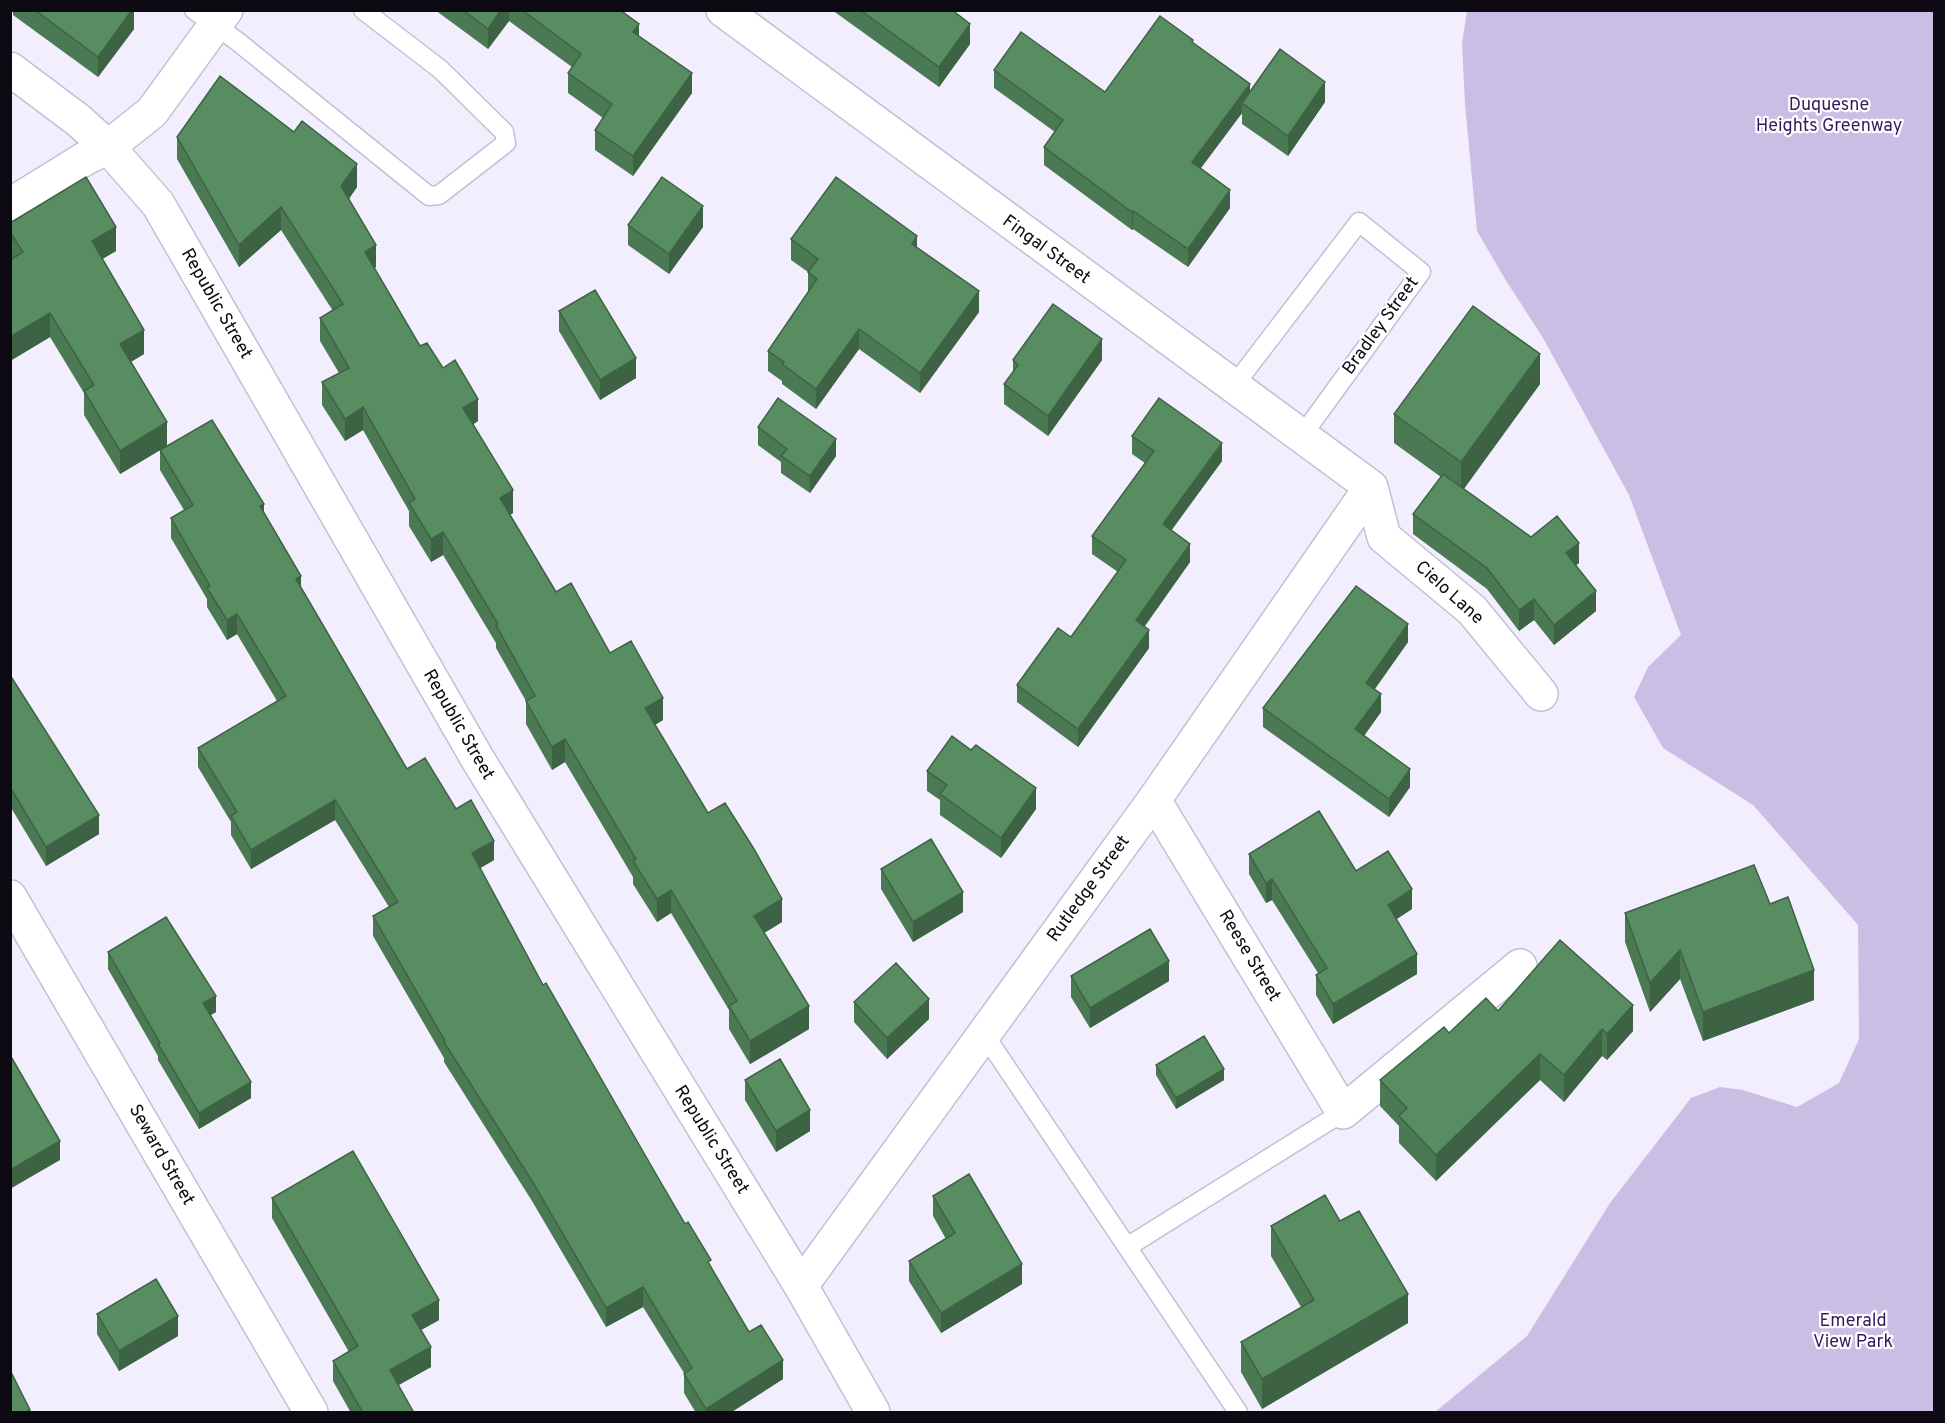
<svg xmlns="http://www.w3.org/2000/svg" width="1945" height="1423" viewBox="0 0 1945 1423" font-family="Overpass,sans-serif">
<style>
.green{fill:#cbbee5}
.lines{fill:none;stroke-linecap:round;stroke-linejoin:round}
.service-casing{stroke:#c6bdd6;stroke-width:21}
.minor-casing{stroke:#c6bdd6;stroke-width:36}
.service{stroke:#fff;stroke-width:18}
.minor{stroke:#fff;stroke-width:33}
.wall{fill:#4b7953}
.shaded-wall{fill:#3d6344}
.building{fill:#578d61;stroke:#3d6344;stroke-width:1.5}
.labels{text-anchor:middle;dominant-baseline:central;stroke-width:4.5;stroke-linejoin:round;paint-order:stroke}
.park-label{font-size:18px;fill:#3a1960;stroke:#fff}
.street-label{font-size:18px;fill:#0d0a13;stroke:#fff}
</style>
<rect width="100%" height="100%" fill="#f3eefd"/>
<path class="green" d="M 1467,11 L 1934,11 L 1934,1412 L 1435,1412 L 1527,1336 L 1610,1203 L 1691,1098 L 1720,1087 L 1743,1090 L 1797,1107 L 1839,1083 L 1859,1039 L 1858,925 L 1753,805 L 1663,748 L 1634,697 L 1648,667 L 1681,635 L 1629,495 L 1543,338 L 1505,279 L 1477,231 L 1465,104 L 1462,43 Z"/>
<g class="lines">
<g class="service-casing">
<path id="service" d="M 194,10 L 237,41 L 429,196 L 439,195 L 506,143 L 504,132 L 440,69 L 363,10
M 1233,387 L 1359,222 L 1421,272 L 1301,437
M 984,1034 L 1238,1412
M 1127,1247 L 1343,1112"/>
</g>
<g class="minor-casing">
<path id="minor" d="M 723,10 L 1371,487
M 10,69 L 78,120 L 108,147 L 158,204 L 477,758 L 801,1286 L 873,1412
M 10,205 L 86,158 L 108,147 L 152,112 L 226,10
M 1371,487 L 1384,537 L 1472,610 L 1541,694
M 1154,800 L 1343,1112 L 1520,966
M 10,897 L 311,1412
M 801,1286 L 1154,800 L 1371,487"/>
</g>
<use href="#service" class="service"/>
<use href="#minor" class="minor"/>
</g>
<path class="wall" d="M 13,10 L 134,10 L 134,29 L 98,77 L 13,15 Z
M 435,10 L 620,10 L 639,36 L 692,93 L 633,176 L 595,150 L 595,130 L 603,118 L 568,93 L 568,73 L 572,67 L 509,21 L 488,49 Z
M 832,10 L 952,10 L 970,44 L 939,87 Z
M 1193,44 L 1250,92 L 1325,102 L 1288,156 L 1242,124 L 1242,113 L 1200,169 L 1230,208 L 1188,267 L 1133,229 L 1132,230 L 1044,165 L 1044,147 L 1055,132 L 994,88 L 994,70 L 1105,92 Z
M 177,137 L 357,187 L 349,199 L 376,267 L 374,268 L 420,346 L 478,421 L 473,424 L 513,513 L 510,515 L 556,592 L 610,653 L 663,720 L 655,725 L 708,813 L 782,922 L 764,933 L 809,1029 L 750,1064 L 729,1029 L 729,1010 L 671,913 L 657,922 L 633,884 L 633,877 L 565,762 L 552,770 L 526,724 L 526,701 L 496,648 L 496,643 L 443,555 L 431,562 L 409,526 L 409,511 L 363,430 L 345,441 L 322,405 L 322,382 L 339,373 L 320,341 L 320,318 L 333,311 L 281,230 L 239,267 L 177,159 Z
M 10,223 L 116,251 L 102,259 L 144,354 L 131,362 L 167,446 L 264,513 L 301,587 L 407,769 L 456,809 L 494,860 L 480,868 L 543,985 L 749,1332 L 783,1379 L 730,1413 L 696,1413 L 684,1393 L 684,1373 L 643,1307 L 606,1327 L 532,1201 L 444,1062 L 444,1058 L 373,936 L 373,916 L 389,907 L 335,820 L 251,869 L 231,835 L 231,822 L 198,767 L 198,748 L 277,701 L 237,634 L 227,640 L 207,607 L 207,599 L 171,538 L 171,518 L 184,510 L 160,470 L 160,450 L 120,474 L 84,415 L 84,393 L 50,337 L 10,361 L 10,260 L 12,259 L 10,256 Z
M 628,225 L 703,227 L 669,274 L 628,245 Z
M 791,239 L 917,248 L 979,312 L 920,393 L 859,349 L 816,409 L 782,384 L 782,381 L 768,371 L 768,351 L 808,292 L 808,272 L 791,260 Z
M 559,311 L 636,378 L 600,400 L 559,331 Z
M 1013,360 L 1102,360 L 1048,436 L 1004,404 L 1004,384 L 1013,373 Z
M 1540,384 L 1464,489 L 1531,537 L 1579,563 L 1576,565 L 1596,611 L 1554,645 L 1534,620 L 1519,631 L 1487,589 L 1413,534 L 1413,514 L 1441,477 L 1394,443 L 1394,414 Z
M 758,427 L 836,456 L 810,493 L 781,473 L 781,462 L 758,445 Z
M 1132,436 L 1222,461 L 1171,530 L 1190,562 L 1145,626 L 1149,648 L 1078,747 L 1017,702 L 1017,685 L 1071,637 L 1118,572 L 1092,554 L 1092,536 L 1145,463 L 1132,454 Z
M 1408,642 L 1375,689 L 1381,712 L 1364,736 L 1410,787 L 1389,817 L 1263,727 L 1263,708 Z
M 10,675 L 99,834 L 46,866 L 10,806 Z
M 927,771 L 1036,809 L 1001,858 L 940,815 L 940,800 L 927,791 Z
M 1249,854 L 1356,871 L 1412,909 L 1396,919 L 1417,974 L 1333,1024 L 1316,995 L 1316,975 L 1318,973 L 1272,900 L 1266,903 L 1249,874 Z
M 881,869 L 963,912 L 913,942 L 881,889 Z
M 1770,904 L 1814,1000 L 1703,1041 L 1680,979 L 1650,1012 L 1625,942 L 1625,913 Z
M 108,952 L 216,1012 L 211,1015 L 251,1098 L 199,1129 L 158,1060 L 158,1056 L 108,969 Z
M 1071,976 L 1169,981 L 1090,1028 L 1071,997 Z
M 854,1002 L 929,1019 L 887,1059 L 854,1022 Z
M 1498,1011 L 1633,1031 L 1607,1060 L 1602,1056 L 1564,1102 L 1540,1080 L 1436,1181 L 1399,1143 L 1399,1126 L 1380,1106 L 1380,1080 Z
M 1156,1065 L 1224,1080 L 1176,1109 L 1156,1075 Z
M 745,1080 L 810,1131 L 776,1152 L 745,1100 Z
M 933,1196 L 1022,1284 L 941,1333 L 909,1281 L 909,1261 L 946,1239 L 933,1216 Z
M 272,1198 L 439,1320 L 421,1330 L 431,1367 L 398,1385 L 414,1413 L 351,1413 L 333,1381 L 333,1361 L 349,1352 L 272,1218 Z
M 1340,1221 L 1408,1323 L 1262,1409 L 1241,1372 L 1241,1342 L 1301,1307 L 1271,1256 L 1271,1226 Z
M 97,1314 L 178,1336 L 119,1371 L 97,1334 Z"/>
<path class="shaded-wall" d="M 132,10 L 134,10 L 134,29 L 98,77 L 98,57 Z
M 501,10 L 509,10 L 509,21 L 488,49 L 488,29 Z
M 639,24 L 639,45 L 633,32 Z
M 970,24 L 970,44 L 939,87 L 939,67 Z
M 692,73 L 692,93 L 633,176 L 633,156 Z
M 1325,82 L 1325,102 L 1288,156 L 1288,136 Z
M 1250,84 L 1250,102 L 1242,103 L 1242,113 L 1192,180 L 1192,162 Z
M 357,164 L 357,187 L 341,209 L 341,186 Z
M 1230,190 L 1230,208 L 1188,267 L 1188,249 Z
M 703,206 L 703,227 L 669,274 L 669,254 Z
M 281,207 L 281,230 L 239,267 L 239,245 Z
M 1133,211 L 1133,229 L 1132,230 L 1132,212 Z
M 116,227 L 116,251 L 92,265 L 92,241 Z
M 917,236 L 917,256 L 912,244 Z
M 376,245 L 376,267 L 365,275 L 365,252 Z
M 979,291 L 979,312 L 920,393 L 920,373 Z
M 50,313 L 50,337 L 10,361 L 10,337 Z
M 859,329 L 859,349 L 816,409 L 816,389 Z
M 144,330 L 144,354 L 120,368 L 120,344 Z
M 1102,339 L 1102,360 L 1048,436 L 1048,416 Z
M 1540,354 L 1540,384 L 1461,492 L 1461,462 Z
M 636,358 L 636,378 L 600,400 L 600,380 Z
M 478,399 L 478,421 L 463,431 L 463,408 Z
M 363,407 L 363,430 L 345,441 L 345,419 Z
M 167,422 L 167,446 L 120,474 L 120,451 Z
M 836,439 L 836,456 L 810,493 L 810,476 Z
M 1222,443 L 1222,461 L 1163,542 L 1163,524 Z
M 513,490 L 513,513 L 500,521 L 500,498 Z
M 264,504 L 264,523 L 260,506 Z
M 443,532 L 443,555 L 431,562 L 431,539 Z
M 1579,543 L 1579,563 L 1566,573 L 1566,553 Z
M 1190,544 L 1190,562 L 1136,638 L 1136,620 Z
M 301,576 L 301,595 L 296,579 Z
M 1596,591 L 1596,611 L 1554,645 L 1554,625 Z
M 1534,599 L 1534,620 L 1519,631 L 1519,610 Z
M 237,614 L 237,634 L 227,640 L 227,620 Z
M 1408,624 L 1408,642 L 1366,701 L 1366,683 Z
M 1149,630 L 1149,648 L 1078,747 L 1078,729 Z
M 1381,694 L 1381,712 L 1355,748 L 1355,729 Z
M 663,698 L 663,720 L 645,731 L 645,708 Z
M 565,739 L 565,762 L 552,770 L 552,747 Z
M 1410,769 L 1410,787 L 1389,817 L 1389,799 Z
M 1036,788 L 1036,809 L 1001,858 L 1001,838 Z
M 335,800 L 335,820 L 251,869 L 251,850 Z
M 99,815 L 99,834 L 46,866 L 46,847 Z
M 494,841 L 494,860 L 472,873 L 472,853 Z
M 1272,879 L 1272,900 L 1266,903 L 1266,883 Z
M 1412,889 L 1412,909 L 1388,925 L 1388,905 Z
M 671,890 L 671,913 L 657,922 L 657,899 Z
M 963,892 L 963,912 L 913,942 L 913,922 Z
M 782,899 L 782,922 L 754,939 L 754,916 Z
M 1680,950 L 1680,979 L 1650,1012 L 1650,983 Z
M 1417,954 L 1417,974 L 1333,1024 L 1333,1004 Z
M 1169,961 L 1169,981 L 1090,1028 L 1090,1008 Z
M 1814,970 L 1814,1000 L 1703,1041 L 1703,1012 Z
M 216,996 L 216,1012 L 203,1019 L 203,1003 Z
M 929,999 L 929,1019 L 887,1059 L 887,1038 Z
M 1633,1005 L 1633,1031 L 1607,1060 L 1607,1034 Z
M 809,1006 L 809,1029 L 750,1064 L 750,1041 Z
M 1602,1029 L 1602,1056 L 1564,1102 L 1564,1075 Z
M 1540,1054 L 1540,1080 L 1436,1181 L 1436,1155 Z
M 1224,1069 L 1224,1080 L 1176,1109 L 1176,1098 Z
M 251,1082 L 251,1098 L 199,1129 L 199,1113 Z
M 810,1110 L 810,1131 L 776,1152 L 776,1131 Z
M 60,1141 L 60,1160 L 10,1189 L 10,1170 Z
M 1022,1264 L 1022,1284 L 941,1333 L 941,1313 Z
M 643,1287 L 643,1307 L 606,1327 L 606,1308 Z
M 1408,1294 L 1408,1323 L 1262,1409 L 1262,1379 Z
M 439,1300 L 439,1320 L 412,1335 L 412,1315 Z
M 178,1316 L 178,1336 L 119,1371 L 119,1351 Z
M 431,1347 L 431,1367 L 390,1390 L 390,1370 Z
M 783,1360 L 783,1379 L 730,1413 L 706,1413 L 706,1409 Z"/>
<path class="building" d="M 35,10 L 132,10 L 98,57 Z
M 463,10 L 501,10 L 488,29 Z
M 522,10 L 620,10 L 639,24 L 633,32 L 692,73 L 633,156 L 595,130 L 612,104 L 568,73 L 581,54 Z
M 860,10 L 952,10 L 970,24 L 939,67 Z
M 1160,16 L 1193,40 L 1192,42 L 1250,84 L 1192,162 L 1230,190 L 1188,249 L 1133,211 L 1132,212 L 1044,147 L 1063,120 L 994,70 L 1021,32 L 1105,92 Z
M 1280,49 L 1325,82 L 1288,136 L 1242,103 Z
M 220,76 L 294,132 L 302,121 L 357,164 L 341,186 L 376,245 L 365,252 L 420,346 L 427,343 L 443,368 L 455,360 L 478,399 L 463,408 L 513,490 L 500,498 L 556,592 L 571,583 L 610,653 L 631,641 L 663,698 L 645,708 L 708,813 L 725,803 L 754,849 L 782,899 L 754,916 L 809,1006 L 750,1041 L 729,1006 L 737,1001 L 671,890 L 657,899 L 633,861 L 636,859 L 565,739 L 552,747 L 526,701 L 535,696 L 496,625 L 498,624 L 443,532 L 431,539 L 409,503 L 415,499 L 363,407 L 345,419 L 322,382 L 349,368 L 320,318 L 343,304 L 281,207 L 239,245 L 177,137 Z
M 86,177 L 116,227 L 92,241 L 144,330 L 120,344 L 167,422 L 120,451 L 84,391 L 94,385 L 50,313 L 10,337 L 10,260 L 23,252 L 10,232 L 10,223 Z
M 662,177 L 703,206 L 669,254 L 628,225 Z
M 836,177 L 917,236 L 912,244 L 979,291 L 920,373 L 859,329 L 816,389 L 782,364 L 784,362 L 768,351 L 817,279 L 808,272 L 818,259 L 791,239 Z
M 595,290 L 636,358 L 600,380 L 559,311 Z
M 1053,304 L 1102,339 L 1048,416 L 1004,384 L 1018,365 L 1013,360 Z
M 1473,306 L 1540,354 L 1461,462 L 1394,414 Z
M 778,398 L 836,439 L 810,476 L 781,456 L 787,449 L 758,427 Z
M 1159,398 L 1222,443 L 1163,524 L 1190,544 L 1136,620 L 1149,630 L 1078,729 L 1017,685 L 1058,628 L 1071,637 L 1126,560 L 1092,536 L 1154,451 L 1132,436 Z
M 212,420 L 264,504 L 260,506 L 301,576 L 296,579 L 407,769 L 425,758 L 456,809 L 471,800 L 494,841 L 472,853 L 543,985 L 546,983 L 660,1181 L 685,1224 L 688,1222 L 711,1260 L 708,1262 L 749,1332 L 761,1325 L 783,1360 L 706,1409 L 684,1374 L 692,1368 L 643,1287 L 606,1308 L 532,1181 L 444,1042 L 445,1041 L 373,916 L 398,902 L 335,800 L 251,850 L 231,816 L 237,812 L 198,748 L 286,696 L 237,614 L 227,620 L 207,588 L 210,586 L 171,518 L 193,505 L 160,450 Z
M 1443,474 L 1531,537 L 1557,516 L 1579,543 L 1566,553 L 1596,591 L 1554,625 L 1534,599 L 1519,610 L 1487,568 L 1413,514 Z
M 1356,586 L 1408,624 L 1366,683 L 1381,694 L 1355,729 L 1410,769 L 1389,799 L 1263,708 Z
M 10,675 L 99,815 L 46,847 L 10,787 Z
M 952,736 L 971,750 L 976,745 L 1036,788 L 1001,838 L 940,794 L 947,785 L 927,771 Z
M 1319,811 L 1356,871 L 1388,851 L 1412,889 L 1388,905 L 1417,954 L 1333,1004 L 1316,975 L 1327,968 L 1272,879 L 1266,883 L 1249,854 Z
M 931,839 L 963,892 L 913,922 L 881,869 Z
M 1754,865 L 1770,904 L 1788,897 L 1814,970 L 1703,1012 L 1680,950 L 1650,983 L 1625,913 Z
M 166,917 L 216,996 L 203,1003 L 251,1082 L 199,1113 L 158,1044 L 160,1043 L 108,952 Z
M 1150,929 L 1169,961 L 1090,1008 L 1071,976 Z
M 1560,940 L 1633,1005 L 1607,1034 L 1602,1029 L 1564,1075 L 1540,1054 L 1436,1155 L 1399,1116 L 1407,1108 L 1380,1080 L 1444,1027 L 1449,1033 L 1486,998 L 1498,1011 Z
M 896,963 L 929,999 L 887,1038 L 854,1002 Z
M 1204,1036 L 1224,1069 L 1176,1098 L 1156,1065 Z
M 10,1055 L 60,1141 L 10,1170 Z
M 780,1059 L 810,1110 L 776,1131 L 745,1080 Z
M 353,1151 L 439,1300 L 412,1315 L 431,1347 L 390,1370 L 414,1413 L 359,1413 L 362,1411 L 333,1361 L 358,1346 L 272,1198 Z
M 969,1174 L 1022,1264 L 941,1313 L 909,1261 L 955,1233 L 933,1196 Z
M 1325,1195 L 1340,1221 L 1359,1211 L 1408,1294 L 1262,1379 L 1241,1342 L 1314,1300 L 1271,1226 Z
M 156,1279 L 178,1316 L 119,1351 L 97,1314 Z
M 10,1370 L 30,1410 L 25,1413 L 10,1413 Z"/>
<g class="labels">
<g class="park-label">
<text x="1829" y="105">Duquesne<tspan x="1829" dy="21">Heights Greenway</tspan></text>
<text x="1853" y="1321">Emerald<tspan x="1853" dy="21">View Park</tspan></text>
</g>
<g class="street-label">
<text transform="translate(1046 250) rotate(36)">Fingal Street</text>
<text transform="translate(216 304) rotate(60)">Republic Street</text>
<text transform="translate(1381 326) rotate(-54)">Bradley Street</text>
<text transform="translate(1449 593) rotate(42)">Cielo Lane</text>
<text transform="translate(458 725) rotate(60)">Republic Street</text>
<text transform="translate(1089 889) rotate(-54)">Rutledge Street</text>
<text transform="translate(1249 956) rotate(59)">Reese Street</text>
<text transform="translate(711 1140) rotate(58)">Republic Street</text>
<text transform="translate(161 1155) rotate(60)">Seward Street</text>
</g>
</g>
<rect width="1945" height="1423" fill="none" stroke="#0d0a13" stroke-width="24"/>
</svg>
